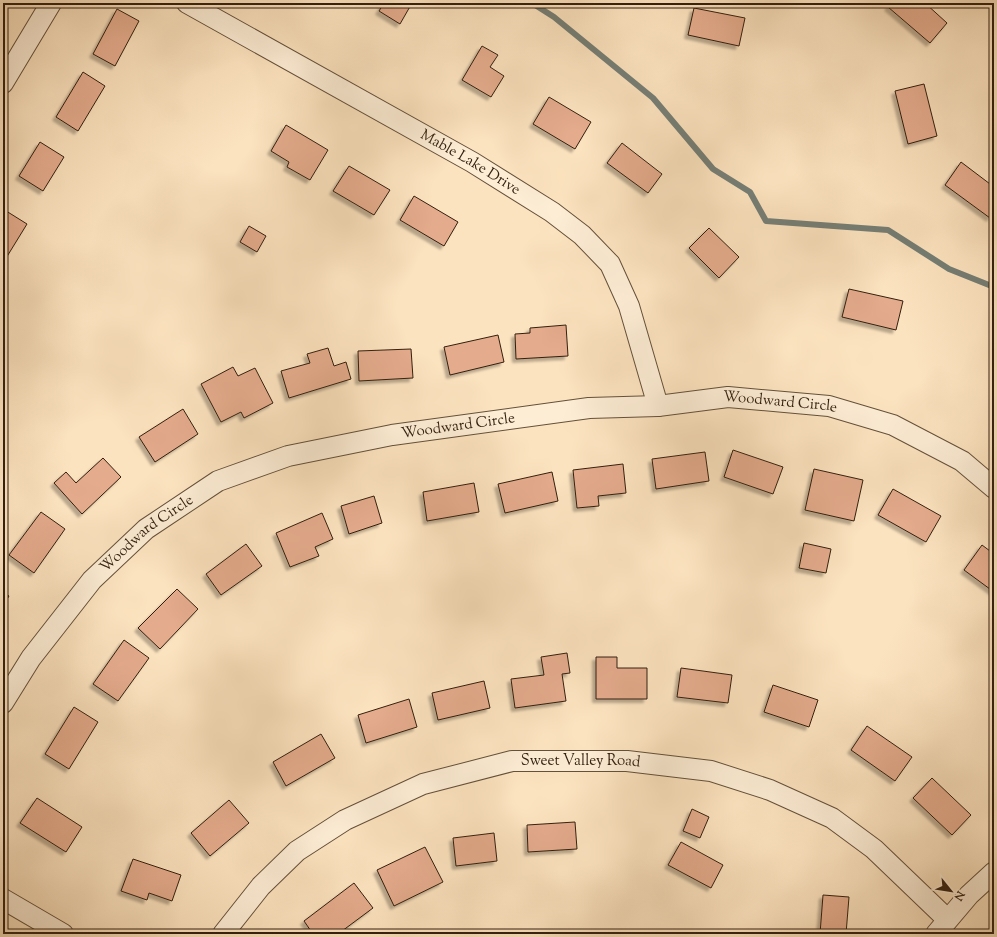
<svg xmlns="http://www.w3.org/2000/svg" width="997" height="937" viewBox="0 0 997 937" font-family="'Sorts Mill Goudy',serif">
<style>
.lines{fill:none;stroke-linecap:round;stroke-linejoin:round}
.stream{stroke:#757e75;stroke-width:6}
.building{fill:#e4ab8c;stroke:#321f0e;filter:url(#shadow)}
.minor-casing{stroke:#64503a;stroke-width:22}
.minor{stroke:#fdedd5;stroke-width:20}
.labels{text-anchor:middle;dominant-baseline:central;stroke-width:4;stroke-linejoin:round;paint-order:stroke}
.street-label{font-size:15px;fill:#321f0e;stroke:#fdedd5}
</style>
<defs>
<filter id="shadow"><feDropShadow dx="-3.5" dy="3.5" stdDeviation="1" flood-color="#0004"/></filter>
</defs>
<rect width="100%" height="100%" fill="#fce3bf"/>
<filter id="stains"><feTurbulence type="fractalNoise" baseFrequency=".005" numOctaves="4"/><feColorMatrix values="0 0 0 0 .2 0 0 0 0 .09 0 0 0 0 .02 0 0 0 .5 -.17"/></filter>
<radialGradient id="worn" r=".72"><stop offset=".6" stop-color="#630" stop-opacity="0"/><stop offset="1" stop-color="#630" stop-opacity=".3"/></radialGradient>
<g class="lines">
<path class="stream" d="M 471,3 L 513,3
M 532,3 L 554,17 L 653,98 L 713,169 L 750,192 L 766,221 L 888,230 L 949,269 L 994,287"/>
</g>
<path class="building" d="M 384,3 L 412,3 L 400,24 L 379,11 Z
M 891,3 L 925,3 L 947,23 L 930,43 L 888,7 Z
M 694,8 L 745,18 L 739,46 L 688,35 Z
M 117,9 L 139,21 L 115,66 L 93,54 Z
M 482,46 L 498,55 L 490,67 L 504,76 L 491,97 L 462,80 Z
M 83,72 L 105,86 L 78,131 L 56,117 Z
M 924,84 L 937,136 L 908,144 L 895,91 Z
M 549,97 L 591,122 L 575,149 L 533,124 Z
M 286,125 L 328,150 L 310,180 L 287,167 L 289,162 L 271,151 Z
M 40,142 L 64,157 L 43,191 L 19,176 Z
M 622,143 L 662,174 L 648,193 L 607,163 Z
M 961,162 L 994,187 L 994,212 L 990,218 L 945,185 Z
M 349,166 L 390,190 L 374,215 L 333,191 Z
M 414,196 L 458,222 L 444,246 L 400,220 Z
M 3,209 L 27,224 L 3,263 Z
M 249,226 L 266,236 L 257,252 L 240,242 Z
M 709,228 L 739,257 L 719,278 L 689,248 Z
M 849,289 L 903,301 L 896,330 L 842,317 Z
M 566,325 L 568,356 L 516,359 L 515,334 L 530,333 L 530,328 Z
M 498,335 L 504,362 L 450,375 L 444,347 Z
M 328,348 L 334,366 L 346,362 L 351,379 L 289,398 L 281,371 L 310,363 L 307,354 Z
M 411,349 L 413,378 L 359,381 L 358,351 Z
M 233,367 L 238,376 L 255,368 L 273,403 L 244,418 L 241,412 L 221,422 L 201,384 Z
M 183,409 L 198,434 L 155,462 L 139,437 Z
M 733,450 L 783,467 L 773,494 L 724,477 Z
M 705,452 L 709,481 L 656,489 L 652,459 Z
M 103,458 L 121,477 L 82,514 L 54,483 L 66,472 L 76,483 Z
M 623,464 L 626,493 L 598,496 L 599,506 L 577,508 L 573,470 Z
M 814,469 L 863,480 L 854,521 L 805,510 Z
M 552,472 L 558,501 L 505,513 L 498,484 Z
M 474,483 L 479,512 L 427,521 L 423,492 Z
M 893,489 L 941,516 L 926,542 L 878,515 Z
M 374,496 L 382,523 L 349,534 L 341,506 Z
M 41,512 L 65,529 L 34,573 L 9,555 Z
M 322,513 L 333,539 L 315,547 L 319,556 L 290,567 L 276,533 Z
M 804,543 L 831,549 L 826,573 L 799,568 Z
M 246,544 L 262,566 L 221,595 L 206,574 Z
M 982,545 L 994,554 L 994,592 L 964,570 Z
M 177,589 L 198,609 L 160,649 L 138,628 Z
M 3,592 L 9,596 L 3,606 Z
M 124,640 L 149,658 L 118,701 L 93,684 Z
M 567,653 L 570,673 L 562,674 L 566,701 L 515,708 L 511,679 L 544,675 L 541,657 Z
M 596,657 L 617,657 L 617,668 L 647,668 L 647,699 L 596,699 Z
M 681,668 L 732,675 L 728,703 L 677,697 Z
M 484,681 L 490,708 L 438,720 L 432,693 Z
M 773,685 L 818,700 L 809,727 L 764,712 Z
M 409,699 L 417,727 L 366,743 L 358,715 Z
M 74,707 L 98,722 L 69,769 L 45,754 Z
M 867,726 L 912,757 L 895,781 L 851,750 Z
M 321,734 L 335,758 L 286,786 L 273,762 Z
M 932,778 L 971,815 L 952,835 L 913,798 Z
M 37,798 L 82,827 L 66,852 L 20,823 Z
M 229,800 L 249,823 L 210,856 L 191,833 Z
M 692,809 L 709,817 L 700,838 L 683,831 Z
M 575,822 L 577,849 L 528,852 L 527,825 Z
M 494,833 L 497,861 L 456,866 L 453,838 Z
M 681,842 L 723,865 L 711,888 L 668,865 Z
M 425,847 L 443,882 L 394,906 L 377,870 Z
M 133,859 L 181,875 L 172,901 L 149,893 L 147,900 L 121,891 Z
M 354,883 L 373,908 L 338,934 L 313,934 L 304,921 Z
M 823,895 L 849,897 L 846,934 L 820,934 Z"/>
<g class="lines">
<g class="minor-casing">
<g id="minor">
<path id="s1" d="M 187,3 L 472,162 L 552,212 L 582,235 L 610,264 L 629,306 L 658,406"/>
<path d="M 3,83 L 51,3"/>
<path id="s2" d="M 3,703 L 31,658 L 92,580 L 146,529 L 218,481 L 288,456 L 392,435 L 589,408 L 658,406 L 728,397 L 829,406 L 893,425 L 962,461 L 994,488"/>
<path d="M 3,899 L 63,934"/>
<path id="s3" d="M 223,934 L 261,886 L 297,851 L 345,820 L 423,784 L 512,761 L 627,761 L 711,771 L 770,790 L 832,818 L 874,849 L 947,919"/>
<path d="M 936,934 L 969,895 L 994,872"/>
</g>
</g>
<use href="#minor" class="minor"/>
</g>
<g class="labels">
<g class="street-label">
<text stroke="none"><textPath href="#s1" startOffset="325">Mable Lake Drive</textPath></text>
<text stroke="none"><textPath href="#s2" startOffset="884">Woodward Circle</textPath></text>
<text stroke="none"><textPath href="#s2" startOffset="560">Woodward Circle</textPath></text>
<text stroke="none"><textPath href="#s2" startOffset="224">Woodward Circle</textPath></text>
<text stroke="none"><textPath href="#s3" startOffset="415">Sweet Valley Road</textPath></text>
</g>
</g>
<rect width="997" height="937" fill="none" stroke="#fce3bf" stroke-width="16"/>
<rect x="4" y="4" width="989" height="929" fill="none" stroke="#321f0e" stroke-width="2"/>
<rect x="8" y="8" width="981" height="921" fill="none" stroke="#321f0e"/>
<g transform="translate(951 891) rotate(120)" stroke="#fdedd5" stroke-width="3" paint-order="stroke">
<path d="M0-3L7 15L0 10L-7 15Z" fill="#321f0e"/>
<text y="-6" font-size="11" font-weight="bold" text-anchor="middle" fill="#321f0e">N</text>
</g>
<rect width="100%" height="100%" filter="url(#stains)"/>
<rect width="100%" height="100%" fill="url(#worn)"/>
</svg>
